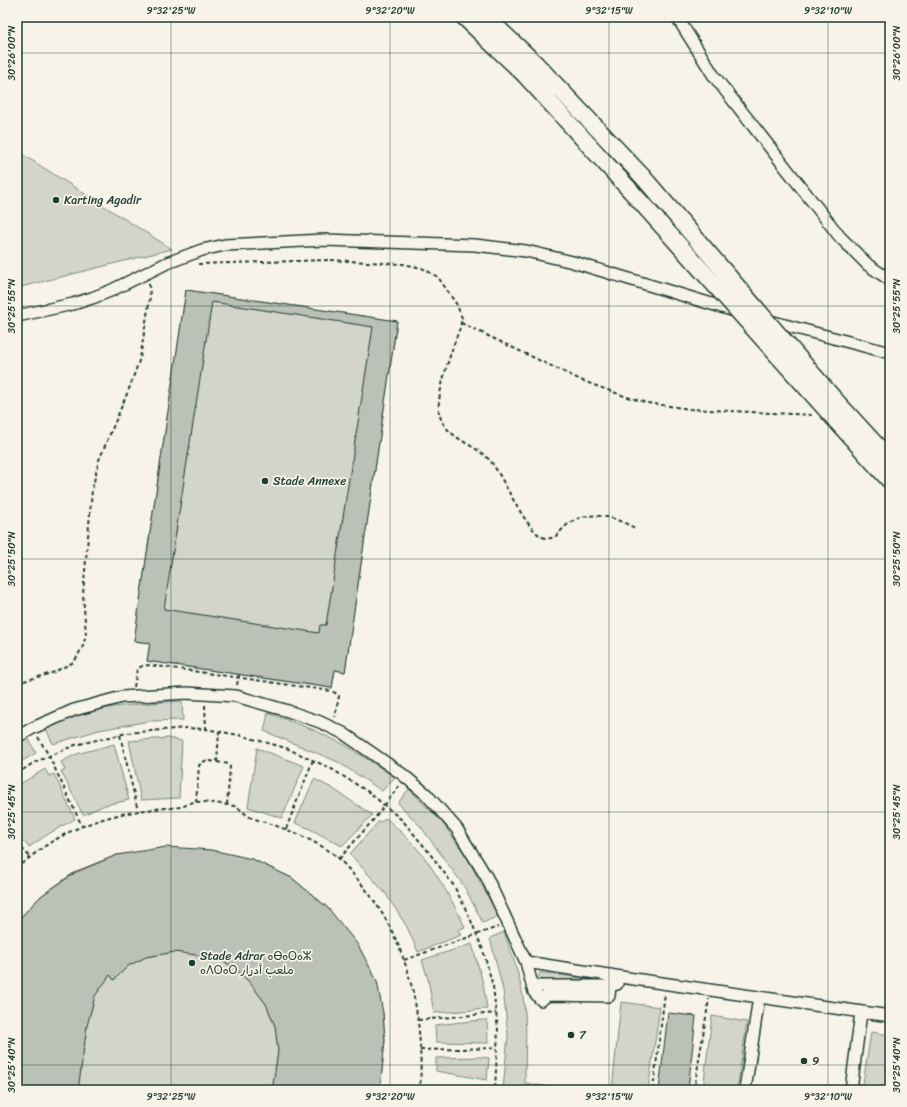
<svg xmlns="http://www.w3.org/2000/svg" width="907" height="1107" viewBox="0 0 907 1107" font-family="Sriracha,'Playpen Sans Arabic','Noto Sans Tifinagh',sans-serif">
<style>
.green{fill:#d3d5ca;stroke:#79897f}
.building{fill:#bbc1b6;stroke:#1f3d34;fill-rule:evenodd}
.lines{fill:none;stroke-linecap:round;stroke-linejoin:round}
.minor-casing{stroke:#1f3d34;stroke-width:14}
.highway-casing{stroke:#1f3d34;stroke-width:19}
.path{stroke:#1f3d34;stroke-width:2;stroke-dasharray:4 3;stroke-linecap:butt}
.minor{stroke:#f7f3e8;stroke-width:11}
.highway{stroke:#f7f3e8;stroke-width:16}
.highway-bridge-casing{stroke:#1f3d34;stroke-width:19;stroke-linecap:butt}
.highway-bridge{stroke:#f7f3e8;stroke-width:16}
.ticks{fill:none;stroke:#1f3d34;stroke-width:1;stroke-opacity:0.45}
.poi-dot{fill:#1f3d34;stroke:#f7f3e8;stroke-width:1.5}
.labels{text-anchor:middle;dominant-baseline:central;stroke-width:3.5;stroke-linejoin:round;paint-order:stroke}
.poi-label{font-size:12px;fill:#1f3d34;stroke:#f7f3e8;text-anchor:start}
.neatline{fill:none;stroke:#1f3d34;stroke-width:1.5}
.ticks-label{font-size:10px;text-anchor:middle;fill:#1f3d34}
</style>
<rect width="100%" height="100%" fill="#f7f3e8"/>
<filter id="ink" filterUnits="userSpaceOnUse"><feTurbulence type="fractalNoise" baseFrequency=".025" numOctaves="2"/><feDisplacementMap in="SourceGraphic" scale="8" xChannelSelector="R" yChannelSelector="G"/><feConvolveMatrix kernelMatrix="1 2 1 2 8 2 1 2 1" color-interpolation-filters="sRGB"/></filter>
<g filter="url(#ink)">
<path class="green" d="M 17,151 L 172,249 L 17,288 Z
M 186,290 L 397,321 L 345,672 L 335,670 L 332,688 L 147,661 L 150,643 L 134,641 Z
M 182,701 L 183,720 L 149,721 L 99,730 L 53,744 L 45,727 C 67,719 90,711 114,707 C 136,704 159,702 182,701 Z
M 268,713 L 314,730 L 345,745 L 395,777 L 382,791 L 338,762 L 264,731 Z
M 27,736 L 36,753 L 17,764 L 17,742 Z
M 168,738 L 182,741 L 179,798 L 141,800 L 129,741 Z
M 114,744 L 129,800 L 105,805 L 83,815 L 61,771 L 65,770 L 61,762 L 77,754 Z
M 257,748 L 304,766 L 282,818 L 248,807 Z
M 45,769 L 49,776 L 54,774 L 75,819 L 50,833 L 29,847 L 17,835 L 17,786 Z
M 314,779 L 332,788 L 372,815 L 342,846 L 308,828 L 295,823 Z
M 409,789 L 441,821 L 467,857 L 498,916 L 483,923 L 464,886 L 421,827 L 398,803 Z
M 386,818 C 398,829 410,840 421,853 C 438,875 453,902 465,927 L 458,930 L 461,935 L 418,952 L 407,927 L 386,894 L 350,854 L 379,821 L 381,822 Z
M 117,855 L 252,859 L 292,878 L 328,908 L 383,1013 L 385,1040 L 380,1090 L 17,1090 L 17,921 L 41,896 L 76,871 Z
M 504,932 C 511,951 518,971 522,991 C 528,1020 525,1053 525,1083 L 569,1090 L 503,1090 L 508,1035 L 503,990 L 490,938 Z
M 472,944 L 483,983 L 487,1009 L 434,1013 L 428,979 L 422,960 Z
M 540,973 L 544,973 L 606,981 L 539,983 L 537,980 Z
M 621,1002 L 660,1007 L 648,1090 L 612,1090 Z
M 712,1016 L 747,1022 L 737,1090 L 703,1090 Z
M 481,1020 L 487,1020 L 488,1043 L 436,1042 L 435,1025 Z
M 871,1032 L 890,1035 L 890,1090 L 862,1090 Z
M 481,1057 L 489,1058 L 487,1080 L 436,1071 L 436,1058 Z"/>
<path class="building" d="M 186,290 L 397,321 L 345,672 L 335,670 L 332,688 L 147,661 L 150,643 L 134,641 ZM 212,302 L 373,327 L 326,625 L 320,625 L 319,633 L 164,609 Z
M 166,847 L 212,850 L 252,859 L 292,878 L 328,908 L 358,945 L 377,981 L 383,1013 L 385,1040 L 380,1090 L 272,1090 L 278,1052 L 275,1026 L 266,1004 L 250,983 L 233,966 L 211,957 L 175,952 L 146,957 L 128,966 L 114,980 L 110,975 L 95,996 L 87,1026 L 78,1090 L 17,1090 L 17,921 L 41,896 L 76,872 L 117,855 Z
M 668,1013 L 696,1016 L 688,1090 L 659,1090 Z"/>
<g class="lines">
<g class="minor-casing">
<path id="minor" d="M 677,17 L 714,76 L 840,237 L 868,265 L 890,280
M 17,316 L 73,304 L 92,298 L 110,291 L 167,263 L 202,250 L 225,245 L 324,240 L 475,245 L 526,251 L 573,262 L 738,312
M 766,320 L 890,353
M 17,737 L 33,728 L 74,710 L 122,697 L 186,693 L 236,696 L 288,711 L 320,722 L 343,733 L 402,774 L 426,794 L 457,829 L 487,878 L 526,962 L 534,992 L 541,1000 L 548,995 L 609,996 L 611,975
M 526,962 L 634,979 L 890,1016
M 532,986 L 610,986 L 617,984
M 745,1090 L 759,997
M 851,1090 L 861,1012"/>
</g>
<g class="highway-casing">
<path id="highway" d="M 464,17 L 525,75 L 629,189
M 486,17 L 535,63 L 642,176"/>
</g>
<path class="path" d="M 198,264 L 329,260 L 403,264 L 422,268 L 438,277 L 457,305 L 462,318 L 460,328 C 453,345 436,395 439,412 C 444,440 477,443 492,463 C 504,479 528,536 546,538 C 557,540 559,531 567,525 C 588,508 614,517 635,528
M 461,323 L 583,381 L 627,397 L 648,403 L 690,409 L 813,415
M 17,683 L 52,673 L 74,662 L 83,646 L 86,635 L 83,594 L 92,490 L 99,460 L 129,389 L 140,358 L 150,297 L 149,283
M 237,685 L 239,675
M 134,687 L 137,669 L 142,666 L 150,665 L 332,691 L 337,694 L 339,696 L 335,717
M 205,705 L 206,729
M 120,735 L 138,811
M 38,737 L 49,756 L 82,826
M 217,762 L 229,764 L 230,767 L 227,805
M 17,774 L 33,763 L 75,745 L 127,733 L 186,728 L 206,729 L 239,735 L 286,748 L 330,768 L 370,793 L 403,821 L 428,851 L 454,886 L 470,918 L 483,950 L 493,986 L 498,1030 L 495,1090
M 196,802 L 199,766 C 202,759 209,761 217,762 L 219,731
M 286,829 L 313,760
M 17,843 L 30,857
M 339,859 L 375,818 L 399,786
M 17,869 C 58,829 109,812 166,808 C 171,808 178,808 184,806 C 187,805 191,802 195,802 C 200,801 233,805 237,807 C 243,811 247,817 255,819 C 282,827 311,838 335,855 C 343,862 350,871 358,880 C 409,939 424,1014 420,1090
M 404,960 L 498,927
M 418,1020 L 496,1013
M 420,1050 L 497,1048
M 598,1090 L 598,1088
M 653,1090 L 665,993
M 694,1090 L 709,999"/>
<use href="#minor" class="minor"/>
<use href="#highway" class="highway"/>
<g class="highway-bridge-casing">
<path id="highway-bridge" d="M 642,176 L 835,400 L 890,460
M 629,189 L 890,481"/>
</g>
<use href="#highway-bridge" class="highway-bridge"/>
</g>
</g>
<path class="ticks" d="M 171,17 L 171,1090M 390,17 L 390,1090M 609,17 L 609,1090M 828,17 L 828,1090M 17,53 L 890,53M 17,306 L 890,306M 17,559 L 890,559M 17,812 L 890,812M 17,1065 L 890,1065"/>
<g class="poi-dot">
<circle cx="56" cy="200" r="4"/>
<circle cx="265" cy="481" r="4"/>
<circle cx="192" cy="963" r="4"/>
<circle cx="571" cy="1035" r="4"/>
<circle cx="804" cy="1061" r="4"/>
</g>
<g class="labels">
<g class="poi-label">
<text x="64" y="200">Karting Agadir</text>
<text x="273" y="481">Stade Annexe</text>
<text x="200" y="956">Stade Adrar ⴰⴱⴰⵔⴰⵣ<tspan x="200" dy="14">ⴰⴷⵔⴰⵔ ملعب أدرار</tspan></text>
<text x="579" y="1035">7</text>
<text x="812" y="1061">9</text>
</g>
</g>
<rect width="907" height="1107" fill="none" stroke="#f7f3e8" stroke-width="44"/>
<rect x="22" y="22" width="863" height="1063" class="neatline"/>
<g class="ticks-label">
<text x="171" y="14">9°32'25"W</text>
<text x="390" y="14">9°32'20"W</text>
<text x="609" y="14">9°32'15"W</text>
<text x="828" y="14">9°32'10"W</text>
<text transform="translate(11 53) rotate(-90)" y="4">30°26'00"N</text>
<text transform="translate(896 53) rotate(-90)" y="4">30°26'00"N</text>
<text transform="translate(11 306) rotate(-90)" y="4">30°25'55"N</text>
<text transform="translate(896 306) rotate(-90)" y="4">30°25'55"N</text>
<text transform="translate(11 559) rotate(-90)" y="4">30°25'50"N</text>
<text transform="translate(896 559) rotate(-90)" y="4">30°25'50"N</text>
<text transform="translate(11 812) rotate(-90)" y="4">30°25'45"N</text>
<text transform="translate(896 812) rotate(-90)" y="4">30°25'45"N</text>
<text transform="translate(11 1065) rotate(-90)" y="4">30°25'40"N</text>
<text transform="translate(896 1065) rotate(-90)" y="4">30°25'40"N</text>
<text x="171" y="1100">9°32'25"W</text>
<text x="390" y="1100">9°32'20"W</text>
<text x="609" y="1100">9°32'15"W</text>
<text x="828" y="1100">9°32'10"W</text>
</g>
</svg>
